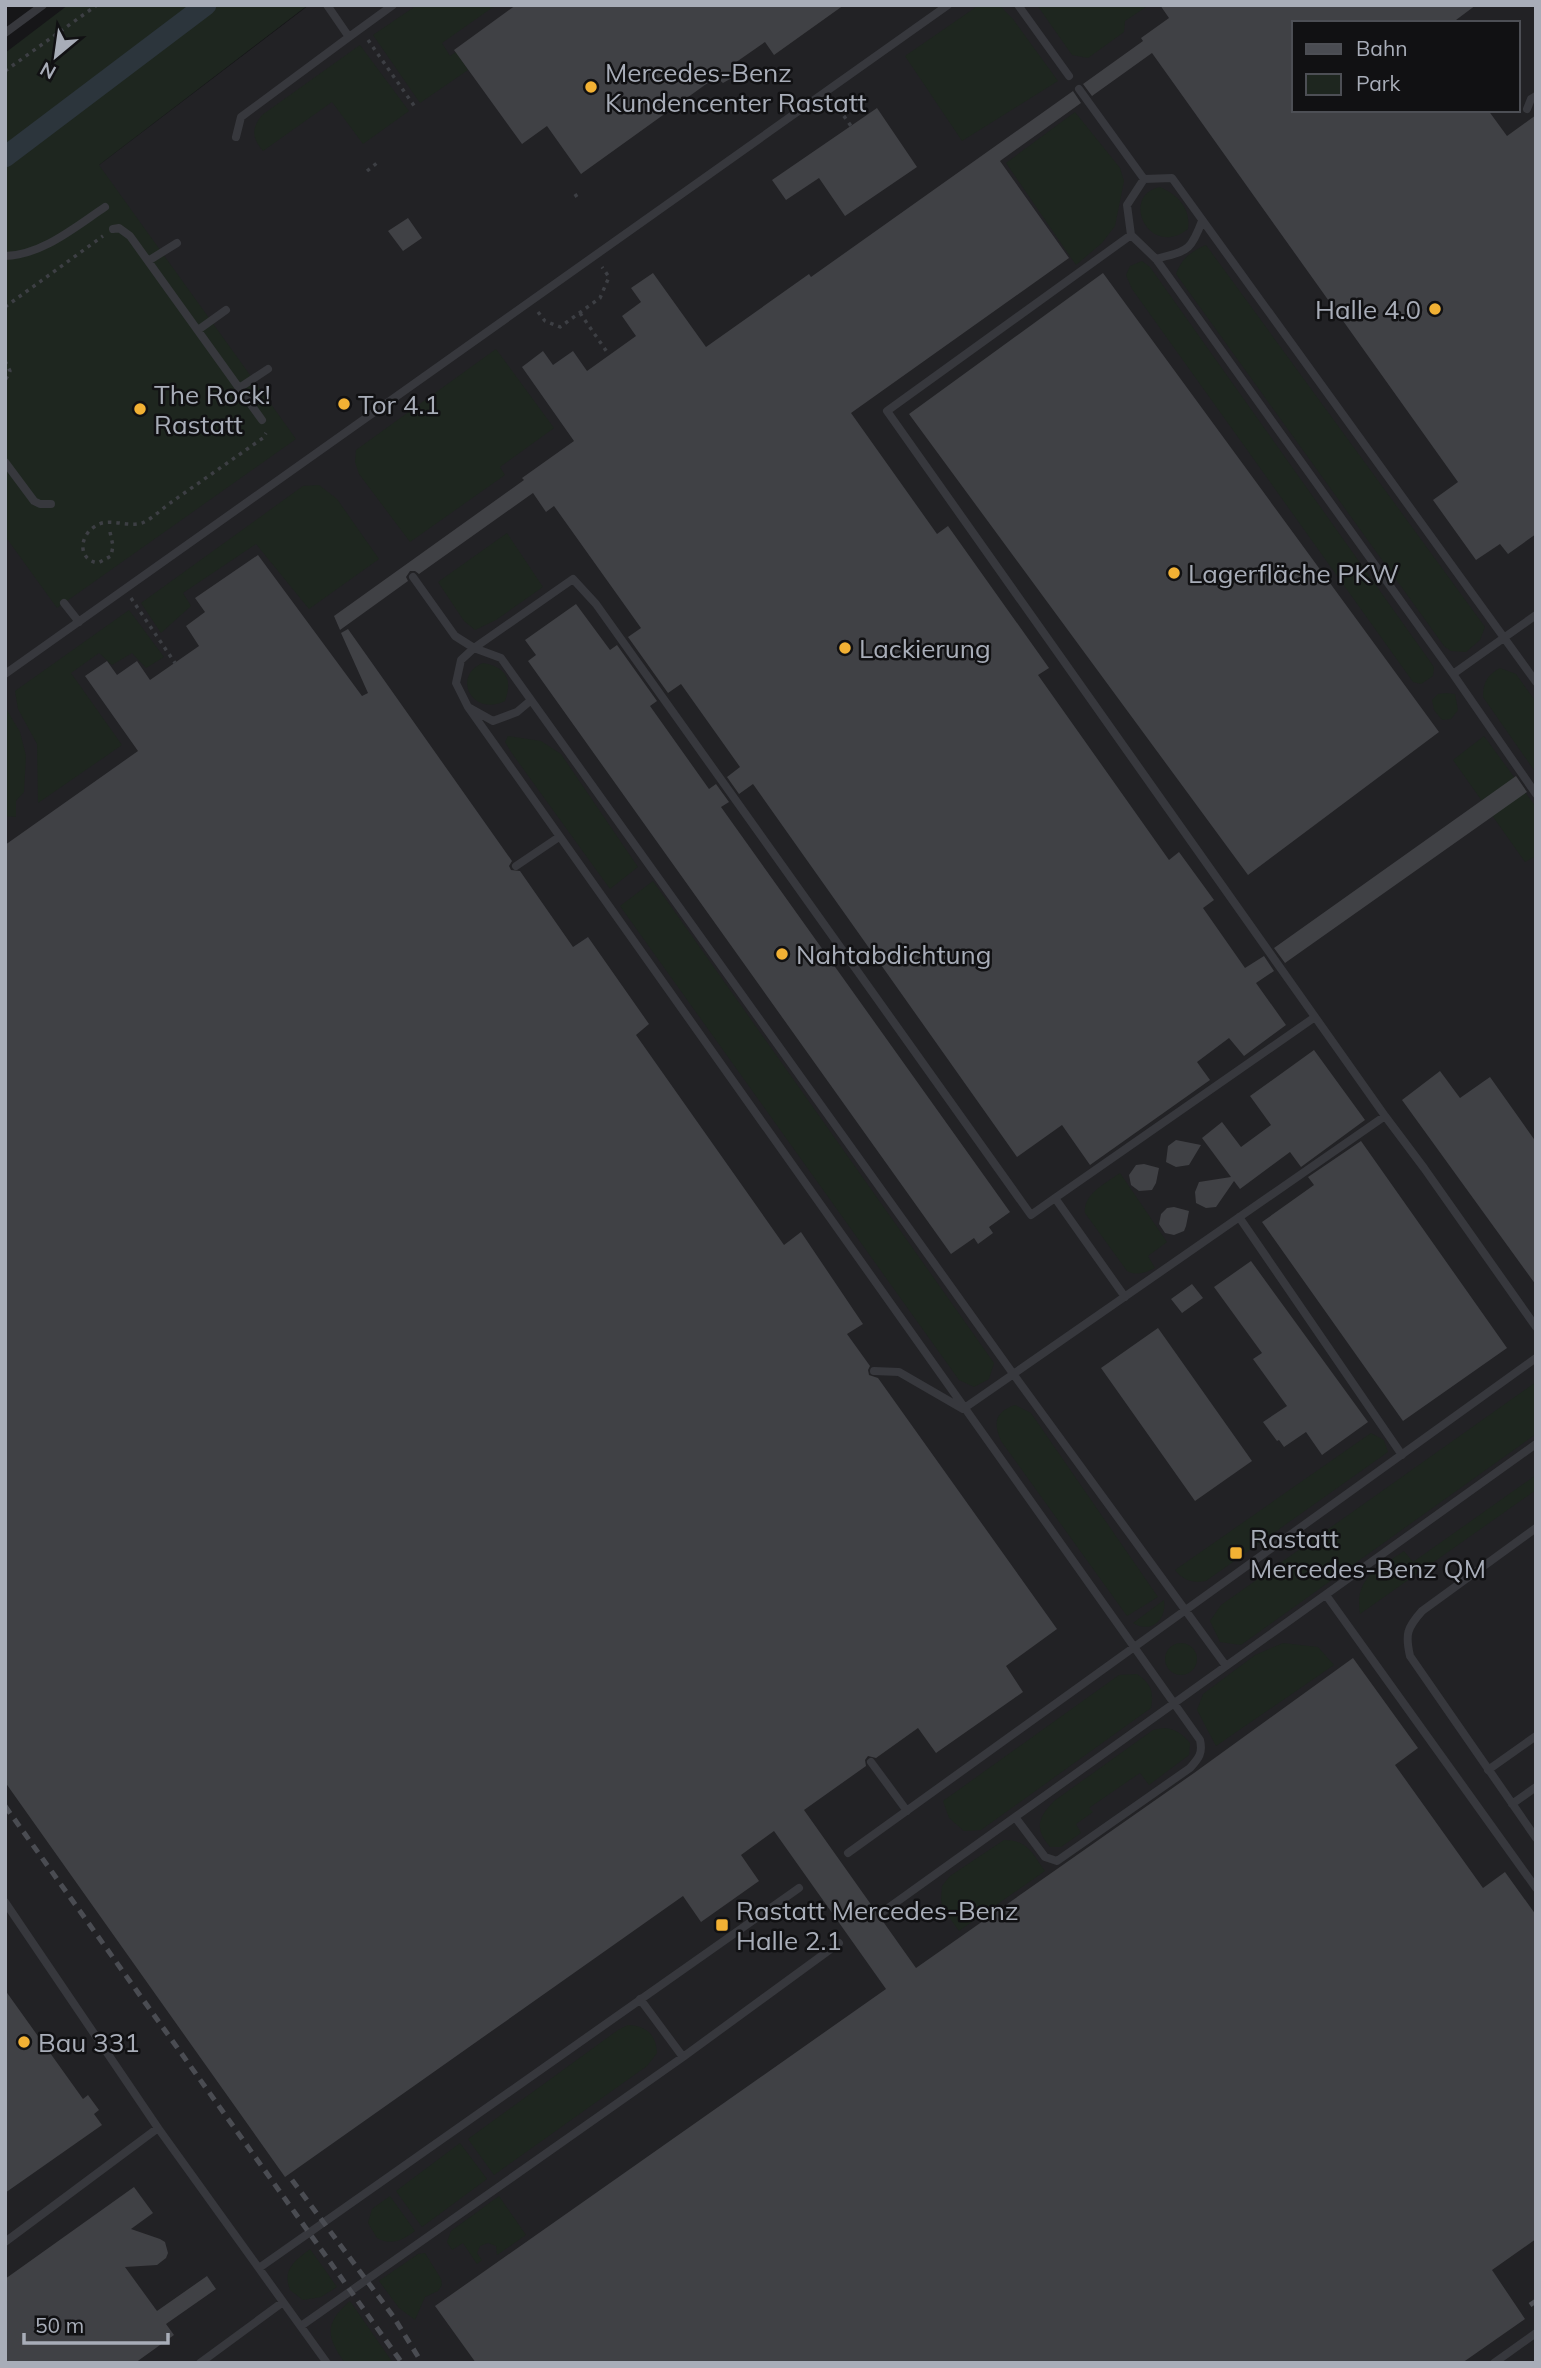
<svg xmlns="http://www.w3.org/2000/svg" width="1541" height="2368" viewBox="0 0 1541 2368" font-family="Mulish,sans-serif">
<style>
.built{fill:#222225;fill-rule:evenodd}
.green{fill:#1e261f}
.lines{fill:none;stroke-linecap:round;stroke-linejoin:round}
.canal{stroke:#2c353c;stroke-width:21}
.building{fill:#404145}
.path{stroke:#3d3f44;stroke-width:3.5;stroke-dasharray:3.5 5;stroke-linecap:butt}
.lane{stroke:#37383d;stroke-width:8}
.rail{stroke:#4a4c52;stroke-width:5;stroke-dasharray:9 7;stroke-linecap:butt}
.poi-dot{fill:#f2b134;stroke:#111113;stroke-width:2.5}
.labels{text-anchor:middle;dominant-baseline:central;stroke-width:5;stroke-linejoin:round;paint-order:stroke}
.poi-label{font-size:26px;fill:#a8adb8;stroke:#111113;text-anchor:start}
</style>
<rect width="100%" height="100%" fill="#161618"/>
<path class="built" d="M 309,5 L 1536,5 L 1536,2363 L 5,2363 L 5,232 L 99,165 ZM 1294,23 L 1518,23 L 1518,110 L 1294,110 Z"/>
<path class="green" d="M 68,5 L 308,5 L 99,165 L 296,439 L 57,608 L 5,536 L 5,53 Z
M 417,5 L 496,5 L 442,43 L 450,56 L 456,52 L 468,70 L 420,103 L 373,35 Z
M 979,5 L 999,5 L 1013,19 L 1058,81 L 962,141 L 905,56 Z
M 1037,5 L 1149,5 L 1125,21 L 1124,32 L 1088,58 L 1072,55 Z
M 360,45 L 409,111 L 363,144 L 332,102 L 263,151 C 252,138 251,129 262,115 Z
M 1075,112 L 1120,168 L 1124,181 L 1115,226 L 1102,243 L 1076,265 L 1006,163 Z
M 1160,187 C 1178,195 1191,208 1188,229 C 1149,260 1119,195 1160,187 Z
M 1206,245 L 1485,627 L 1480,640 L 1466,652 L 1451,651 L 1444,646 L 1176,274 C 1182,258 1190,252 1206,245 Z
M 1142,261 L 1150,267 L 1434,667 L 1433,676 L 1421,684 L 1413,682 L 1132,289 L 1126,275 L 1130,266 Z
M 496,349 L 554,428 L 500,467 L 505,475 L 410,542 L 359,474 L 355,462 L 356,450 Z
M 319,485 L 337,499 L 379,559 L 309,609 L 256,544 L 183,593 L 191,606 L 161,633 L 141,603 L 303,486 Z
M 507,533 L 543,587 L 496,620 L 475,630 L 464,621 L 438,582 Z
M 129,610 L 164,657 L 146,668 L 132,653 L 112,665 L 99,653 L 71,673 L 122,745 L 38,803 L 37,744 L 18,709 L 15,691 Z
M 483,663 C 506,667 513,679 505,701 C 472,717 451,676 483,663 Z
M 1500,668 L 1516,674 L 1536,702 L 1536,773 L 1483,697 C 1483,683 1487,675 1500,668 Z
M 1446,693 L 1455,694 L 1458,710 L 1451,719 L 1442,720 L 1434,710 L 1432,700 L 1438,694 Z
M 5,707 L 20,732 L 26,756 L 24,792 L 16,801 L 16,817 L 5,816 Z
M 508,736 L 541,741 L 561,754 L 638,867 L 610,889 L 511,752 L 505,742 Z
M 1484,736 L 1536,807 L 1536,856 L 1525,862 L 1453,760 Z
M 653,881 L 994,1363 L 989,1379 L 974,1387 L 959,1380 L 620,906 Z
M 1120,1173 L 1167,1242 L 1148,1256 L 1155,1268 C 1145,1273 1137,1276 1127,1271 L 1085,1213 C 1083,1194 1106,1183 1120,1173 Z
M 1536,1382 L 1536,1434 L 1241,1645 L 1220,1642 L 1210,1621 L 1221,1605 Z
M 1015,1405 L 1031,1413 L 1158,1597 L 1127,1616 L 1001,1441 C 993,1422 995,1412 1015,1405 Z
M 1371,1433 L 1384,1440 L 1388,1452 L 1206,1581 C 1192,1583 1184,1581 1175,1570 Z
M 1536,1475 L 1536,1490 L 1360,1614 C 1354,1577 1378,1569 1404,1551 L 1413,1562 Z
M 1164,1600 C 1167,1620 1151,1634 1133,1623 Z
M 1283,1643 L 1318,1647 L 1334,1665 L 1216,1746 L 1197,1710 L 1203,1694 L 1255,1655 Z
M1165 1659a16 16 0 1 1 32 0a16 16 0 1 1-32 0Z
M 1137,1674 C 1151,1684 1154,1691 1151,1708 L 981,1830 L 964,1831 L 949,1818 L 943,1801 L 1119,1675 Z
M 1164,1728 C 1176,1729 1182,1734 1190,1743 L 1189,1755 L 1149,1785 L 1140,1773 L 1089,1808 L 1093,1812 L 1076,1824 L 1081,1833 L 1061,1847 L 1050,1847 C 1034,1828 1038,1818 1054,1801 L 1153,1730 Z
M 1004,1840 C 1028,1840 1032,1853 1045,1871 L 959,1931 L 943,1909 L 941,1900 L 942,1886 L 950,1876 Z
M 628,2025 C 646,2026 656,2034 657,2053 L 647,2066 L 494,2175 L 468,2139 L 618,2030 Z
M 460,2143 L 487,2179 L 422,2227 L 396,2191 Z
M 390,2196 L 415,2231 C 403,2240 391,2246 377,2238 L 368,2223 L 372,2209 Z
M 499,2196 L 526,2235 L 497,2255 L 496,2246 L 488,2243 L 480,2246 L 477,2253 L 482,2260 L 477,2264 L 463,2243 L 452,2250 L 447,2242 L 451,2231 Z
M 310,2249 L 337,2287 L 321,2297 L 303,2300 L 290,2290 C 282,2269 295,2261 310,2249 Z
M 425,2253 L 441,2279 L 442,2285 L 438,2291 L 425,2297 L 415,2320 L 399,2308 L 379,2281 L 418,2254 Z
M 350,2301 L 393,2363 L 345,2363 C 326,2336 324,2324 350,2301 Z"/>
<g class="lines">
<path class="canal" d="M 5,157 L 206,5"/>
</g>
<path class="building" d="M 516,5 L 844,5 L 774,55 L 765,42 L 732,65 L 736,75 L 730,79 L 723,83 L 716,77 L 581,174 L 547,126 L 522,144 L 454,50 Z
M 1160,5 L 1476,5 L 1452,23 L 1294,23 L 1294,110 L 1488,110 L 1507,136 L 1536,115 L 1536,534 L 1508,554 L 1500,544 L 1476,560 L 1433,500 L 1458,482 L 1152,53 L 1092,96 L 1083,84 L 1143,41 L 1141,38 L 1169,18 Z
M 1073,91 L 1081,103 L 1000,161 L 1069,258 L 851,413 L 937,534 L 948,526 L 1049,668 L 1038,675 L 1169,860 L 1179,852 L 1214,900 L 1203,908 L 1245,968 L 1264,956 L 1274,971 L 1256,983 L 1286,1025 L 1244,1056 L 1229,1038 L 1197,1062 L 1210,1080 L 1090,1165 L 1062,1125 L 1017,1157 L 753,784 L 739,794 L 727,777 L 740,767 L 681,684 L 668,693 L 628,637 L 641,628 L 554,506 L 546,512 L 533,493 L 419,574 L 415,571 L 410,571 L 406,577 L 408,581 L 340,630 L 334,616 L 524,480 L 522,478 L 574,441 L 522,367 L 543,351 L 553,365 L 573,351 L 587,371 L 636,336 L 622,316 L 641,302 L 631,288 L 653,273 L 706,347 L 809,274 L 811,277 Z
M 877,108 L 917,167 L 845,216 L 819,178 L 786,200 L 772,180 Z
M 408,218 L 422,238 L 403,251 L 388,231 Z
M 1103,273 L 1439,732 L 1248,875 L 909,414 Z
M 258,555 L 362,696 L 368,693 L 341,633 L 348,629 L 512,861 L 509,866 L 511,870 L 520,871 L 573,947 L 588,937 L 649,1024 L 636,1035 L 784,1245 L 801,1232 L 863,1324 L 847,1334 L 870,1366 L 868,1370 L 869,1375 L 878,1378 L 1057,1629 L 1006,1666 L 1023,1692 L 936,1753 L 918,1728 L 876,1758 L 868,1756 L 865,1760 L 866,1766 L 804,1810 L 916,1968 L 1194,1773 L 1353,1658 L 1418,1748 L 1395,1765 L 1483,1888 L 1505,1872 L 1536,1915 L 1536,2239 L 1492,2270 L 1525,2319 L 1462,2363 L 476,2363 L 435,2306 L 886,1989 L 774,1831 L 741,1855 L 759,1881 L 701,1922 L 683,1896 L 285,2177 L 5,1782 L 5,845 L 138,751 L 85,676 L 107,661 L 117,675 L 137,661 L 150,680 L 199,646 L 186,626 L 205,612 L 195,598 Z
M 576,604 L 610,650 L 617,645 L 657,701 L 650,706 L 709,789 L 716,784 L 729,802 L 721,807 L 1010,1212 L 989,1227 L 993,1233 L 978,1244 L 974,1238 L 951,1254 L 528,661 L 536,655 L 525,640 Z
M 1516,776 L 1527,792 L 1285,963 L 1274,948 Z
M 1314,1050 L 1365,1120 L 1301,1167 L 1290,1152 L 1240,1189 L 1234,1181 L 1216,1207 L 1206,1208 L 1196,1203 L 1195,1192 L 1199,1182 L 1231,1177 L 1202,1138 L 1222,1122 L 1241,1147 L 1271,1125 L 1250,1096 Z
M 1440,1071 L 1460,1098 L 1490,1077 L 1536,1142 L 1536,1285 L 1402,1100 Z
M 1176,1140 L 1201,1145 L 1189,1165 L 1176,1167 L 1166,1162 L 1168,1146 Z
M 1361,1141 L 1507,1348 L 1403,1421 L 1262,1222 L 1314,1185 L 1308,1177 Z
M 1144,1164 L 1159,1168 L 1156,1183 L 1152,1190 L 1139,1191 L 1131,1185 L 1129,1175 L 1136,1165 Z
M 1174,1207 L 1189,1211 L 1186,1226 L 1184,1231 L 1174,1235 L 1165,1233 L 1159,1224 L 1161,1214 L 1167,1208 Z
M 1251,1261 L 1368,1422 L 1322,1455 L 1306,1432 L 1284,1447 L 1279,1440 L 1277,1441 L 1263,1422 L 1287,1406 L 1253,1359 L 1262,1353 L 1214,1287 Z
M 1192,1284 L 1203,1298 L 1182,1313 L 1171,1299 Z
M 1158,1328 L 1252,1461 L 1195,1501 L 1101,1368 Z
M 5,1990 L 83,2099 L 88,2095 L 99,2110 L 94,2114 L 102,2125 L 5,2193 Z
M 134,2187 L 153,2213 L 131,2229 L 160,2239 L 165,2242 L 168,2253 L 166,2258 L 157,2265 L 125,2267 L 157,2311 L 207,2276 L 216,2289 L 166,2324 L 174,2335 L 135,2363 L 5,2363 L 5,2279 Z"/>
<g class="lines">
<path class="path" d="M 368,40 L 415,107
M 5,71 L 97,5
M 834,102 L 851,126
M 367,171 L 377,163
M 575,194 L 579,200
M 5,307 L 103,236
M 538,312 L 545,321 L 560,327 L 600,298 L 609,277 L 602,267
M 580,313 L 609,355
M 5,361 L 10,371 L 5,381
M 110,532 L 113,546 L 111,556 L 98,563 C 78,560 79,537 94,527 C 108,516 126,528 142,523 C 152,519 164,507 173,501 C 203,480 233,459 263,438 L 266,433
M 131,598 L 175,663"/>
<path class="lane" d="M 1018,5 L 1069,76
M 5,33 L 43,5
M 349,37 L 393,5
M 1079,89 L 1144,179 L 1172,178 L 1536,682
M 1527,109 L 1531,99 L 1536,96
M 236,137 L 241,117 L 349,37 L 327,5
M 1144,179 L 1127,205 L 1131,235 L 1156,259 L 1453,674 L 1536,794
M 113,229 L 119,228 L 130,236 L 262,420
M 1131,235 L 887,411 L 1385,1116
M 5,256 C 42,255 75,227 105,207
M 1156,259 C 1187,250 1190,253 1202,221
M 148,261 L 177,243
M 198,330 L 226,310
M 239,388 L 268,369
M 5,462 L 34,501 L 40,504 L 51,504
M 413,577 L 455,636 L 474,648 L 501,658 L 1014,1375 L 1226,1666
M 64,603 L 79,622
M 5,674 L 948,5
M 1453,674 L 1536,615
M 530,701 L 517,712 L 493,721 L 468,707 L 456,683 L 461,660 L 474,648 L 573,579 L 596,604 L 1031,1215 L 1055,1198 L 1125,1297
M 468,707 L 1200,1740 C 1203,1753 1199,1758 1190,1768 L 1057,1861 L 1045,1857 L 1015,1817
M 516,866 L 559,837
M 1055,1198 L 1315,1017
M 1239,1217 L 1402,1455
M 874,1371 L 899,1372 L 963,1409 L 1385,1116 L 1424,1168 L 1536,1327
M 1536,1528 L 1422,1611 C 1407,1628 1405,1634 1410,1656 L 1536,1838
M 1326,1595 L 1536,1888
M 871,1762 L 907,1811
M 1488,1770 L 1536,1736
M 1512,1804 L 1536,1787
M 848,1853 L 1536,1358
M 5,1902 L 158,2128 L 327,2363
M 884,1911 L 1536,1444
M 640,1999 L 683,2057
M 5,2242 L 158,2128
M 259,2268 L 799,1888
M 301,2326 L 683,2057 L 839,1943
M 200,2363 L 283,2302
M 1494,2363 L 1536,2333"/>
<path class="rail" d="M 5,1806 L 402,2363
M 292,2180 L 393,2316 L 422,2363
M 1530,2305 L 1536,2301"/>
</g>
<g class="poi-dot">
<circle cx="591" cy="87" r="7"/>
<circle cx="1435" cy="309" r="7"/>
<circle cx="344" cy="404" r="7"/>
<circle cx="140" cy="409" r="7"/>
<circle cx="1174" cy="573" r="7"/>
<circle cx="845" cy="648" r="7"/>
<circle cx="782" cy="954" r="7"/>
<rect x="1229" y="1546" width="14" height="14" rx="3.5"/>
<rect x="715" y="1918" width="14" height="14" rx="3.5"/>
<circle cx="24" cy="2042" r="7"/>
</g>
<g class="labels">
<g class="poi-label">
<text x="605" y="72">Mercedes-Benz<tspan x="605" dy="30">Kundencenter Rastatt</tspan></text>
<text x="1421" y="309" text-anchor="end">Halle 4.0</text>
<text x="154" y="394">The Rock!<tspan x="154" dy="30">Rastatt</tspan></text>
<text x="358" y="404">Tor 4.1</text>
<text x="1188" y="573">Lagerfläche PKW</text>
<text x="859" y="648">Lackierung</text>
<text x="796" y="954">Nahtabdichtung</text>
<text x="1250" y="1538">Rastatt<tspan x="1250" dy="30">Mercedes-Benz QM</tspan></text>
<text x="736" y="1910">Rastatt Mercedes-Benz<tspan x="736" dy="30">Halle 2.1</tspan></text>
<text x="38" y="2042">Bau 331</text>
</g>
</g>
<rect width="1541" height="2368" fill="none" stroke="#a8adb8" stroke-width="14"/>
<rect x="1292" y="21" width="228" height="91" fill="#111113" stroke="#4d4f55" stroke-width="2"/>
<rect x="1306" y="44" width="35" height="10" fill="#4a4c52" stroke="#4d4f55" stroke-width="2"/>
<text x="1356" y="56" font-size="21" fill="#a8adb8">Bahn</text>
<rect x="1306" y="74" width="35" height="21" fill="#1e261f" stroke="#4d4f55" stroke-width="2"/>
<text x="1356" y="91" font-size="21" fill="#a8adb8">Park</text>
<g transform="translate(56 56) rotate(209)" stroke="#111113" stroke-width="5" paint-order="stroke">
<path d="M0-5L12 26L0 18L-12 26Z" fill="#a8adb8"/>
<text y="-10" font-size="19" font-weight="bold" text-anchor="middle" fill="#a8adb8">N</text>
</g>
<path d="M24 2333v10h144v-10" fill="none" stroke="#a8adb8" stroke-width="3.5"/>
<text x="35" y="2333" font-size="21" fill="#a8adb8" stroke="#111113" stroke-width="5" paint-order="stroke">50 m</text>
</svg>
